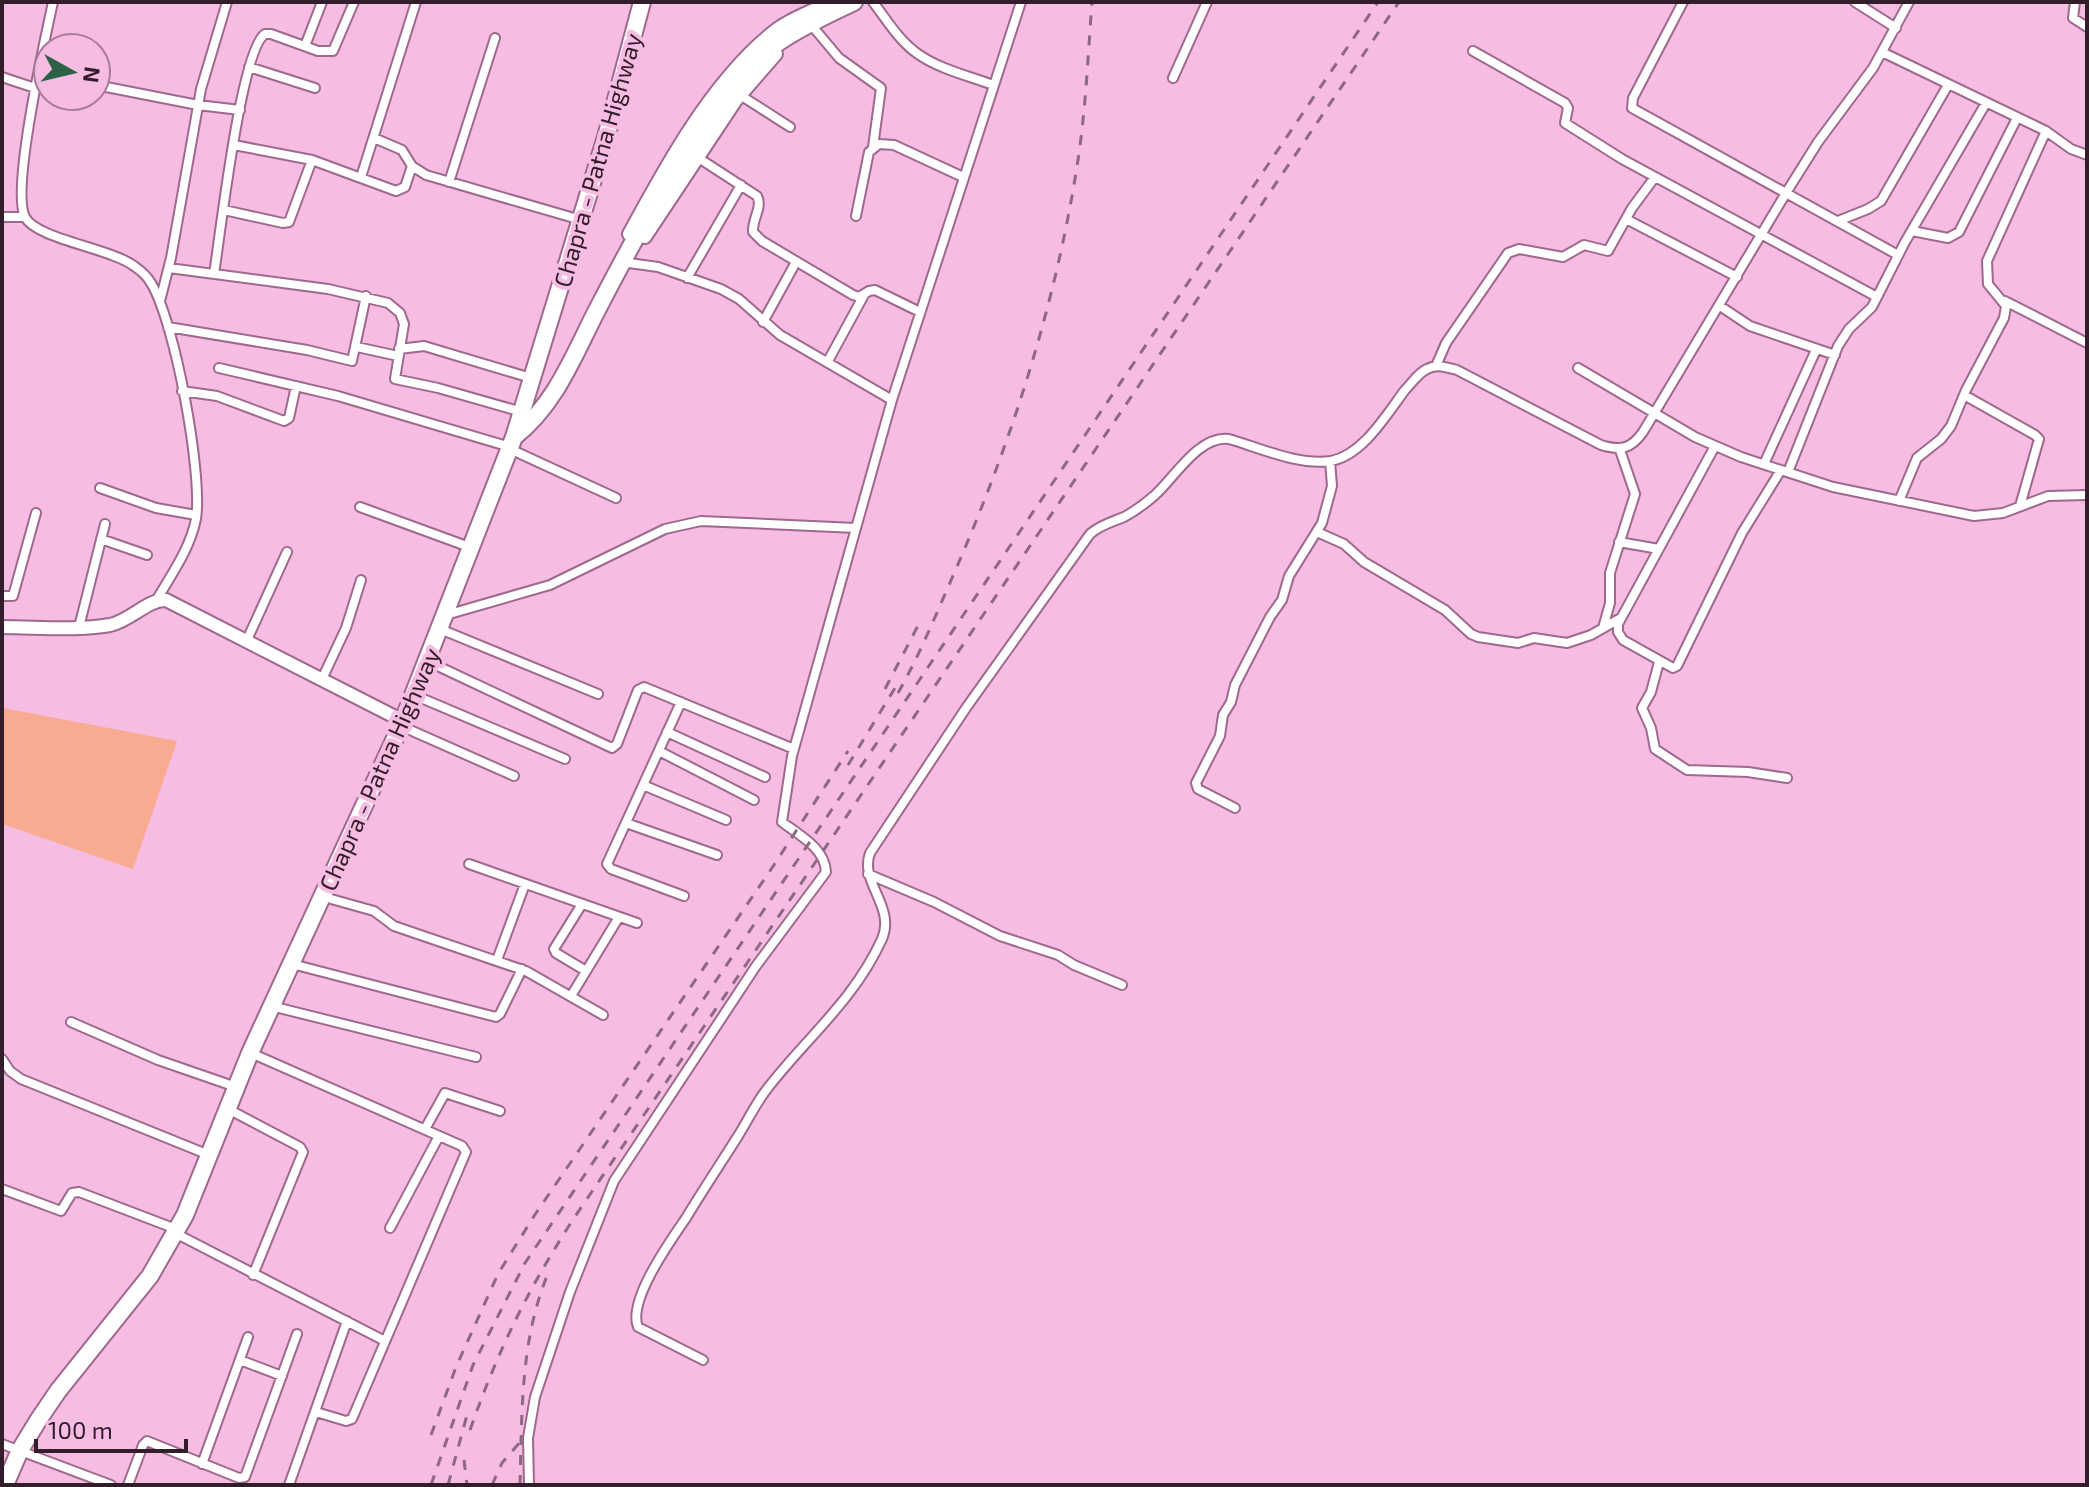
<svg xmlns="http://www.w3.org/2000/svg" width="2089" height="1487" viewBox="0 0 2089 1487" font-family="'Exo 2',sans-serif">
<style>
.green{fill:#f9ab91}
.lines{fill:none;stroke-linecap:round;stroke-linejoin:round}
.street-casing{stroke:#9e698d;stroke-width:12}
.secondary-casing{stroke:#9e698d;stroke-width:16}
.highway-casing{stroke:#9e698d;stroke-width:20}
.street{stroke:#fff;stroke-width:8}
.secondary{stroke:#fff;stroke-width:12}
.highway{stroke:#fff;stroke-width:16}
.rail{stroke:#8e6881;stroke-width:3;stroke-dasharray:10 10;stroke-linecap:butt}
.labels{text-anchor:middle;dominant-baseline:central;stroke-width:8;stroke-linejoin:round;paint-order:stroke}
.street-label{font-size:24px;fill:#321d2b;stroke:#f6bce2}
</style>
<rect width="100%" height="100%" fill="#f6bce2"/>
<path class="green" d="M 3,708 L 177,741 L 133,869 L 2,824 Z"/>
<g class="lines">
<g class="street-casing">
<path id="street" d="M 53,2 C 45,39 11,190 25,217 C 36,239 110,248 134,266 C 140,270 147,276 151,283 C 175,322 203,475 196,519 C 190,549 171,575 156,601
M 873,2 C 887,20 899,41 918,54 C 939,69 969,76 993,85
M 1683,2 L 1633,98 L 1632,108 L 1898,255
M 1855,2 L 1896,28
M 2075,2 L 2073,18 L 2087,27
M 813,27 L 839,58 L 881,88 L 873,147
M 305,46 L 322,2
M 1473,51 L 1565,103 L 1568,108 L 1565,123 L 1622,159 L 1877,297
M 1882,52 L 2046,131 L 2071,149 L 2087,155
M 249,67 L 315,88
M 2,77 L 35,88
M 1173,78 L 1207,2
M 96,85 L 198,105 L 240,110
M 740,95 L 790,127
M 374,138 L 402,150 L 412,166 L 426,175 L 581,220
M 234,145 L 312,160 L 396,191 L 405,187 L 412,166
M 697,157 L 757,196 C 763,207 752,219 753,232 L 762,241 L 853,295 L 859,297 L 869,291 L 875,290 L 920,312
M 361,177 L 416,2
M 449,182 L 495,38
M 224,210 L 283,223 L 289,222 L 312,160
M 856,216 L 869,152 L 879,144 L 894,145 L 963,177
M 2,217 L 25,217
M 1626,219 L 1737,277
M 1838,221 L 1868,209 L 1881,201 L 1948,85
M 1912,231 L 1948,238 L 1959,232 L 2017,118
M 629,263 L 658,267 L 721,289 L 739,299 L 780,335 L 892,400
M 169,268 L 328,289 L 388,303 L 400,313 L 404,324 L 395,379 L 438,388 L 522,412
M 214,274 C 220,237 241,49 265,34 L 271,34 L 318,51 L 333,51 L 354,2
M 687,278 L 741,185
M 160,301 L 171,258 L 201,89 L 227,2
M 2005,301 L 2087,343
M 1720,306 L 1750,326 L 1835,355
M 763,322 L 796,262
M 168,327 L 307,350 L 352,361 L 366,296
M 357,347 L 398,356
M 399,349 L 424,346 L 531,378
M 828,361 L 864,295
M 1436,366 L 1446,343 L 1508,253 L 1519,249 L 1563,257 L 1584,245 L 1608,251 L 1632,208 L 1655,177
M 219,368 L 338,396 L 510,447
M 1578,368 L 1695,437 L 1741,457 L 1833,487 L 1974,516 L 2003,513 L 2048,496 L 2087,495
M 182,391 L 217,396 L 284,421 L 289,418 L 296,386
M 1964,395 L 2035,435 L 2039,439 L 2020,506
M 1715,446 L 1618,624 L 1618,632 L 1623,640 L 1673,668 L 1677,666 L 1742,533 L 1781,470
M 510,449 L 616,498
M 1764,464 L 1816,350
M 1788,472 L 1838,346 L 1849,329 L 1872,307 L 1905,242 L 1986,103
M 100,488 L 156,508 L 196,515
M 1899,501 L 1917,458 L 1941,439 L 1951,426 L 1966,390 L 2004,318 L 2006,306 L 1988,284 L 1987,261 L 2046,131
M 360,507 L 472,548
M 1317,532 L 1344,544 L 1364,562 L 1445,610 L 1471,634 L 1478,637 L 1518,643 L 1534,638 L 1567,643 L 1591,635 L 1619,619
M 101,539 L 147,555
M 1619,542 L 1659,549
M 2,596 L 13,596 L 36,513
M 446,615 L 550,585 L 665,529 L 701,521 L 856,528
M 79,627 L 105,524
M 1603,628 L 1610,603 L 1610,573 L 1635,494 L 1620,450
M 440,629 L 598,694
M 247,640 L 287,552
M 427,661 L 612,748 L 617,744 L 638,690 L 644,687 L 794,749
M 1659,662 L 1651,692 L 1642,708 L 1651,728 L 1655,749 L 1687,770 L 1748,772 L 1787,778
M 322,679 L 346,628 L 361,580
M 414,695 L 565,759
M 681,702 L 607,864 L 611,869 L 684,896
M 401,726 L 514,776
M 667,732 L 765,777
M 659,751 L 754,800
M 643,785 L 726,820
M 1235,808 L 1198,789 L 1196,783 L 1220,736 L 1223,715 L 1231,702 L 1235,685 L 1270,617 L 1282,600 L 1289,576 L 1322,523 L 1332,486 L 1330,461
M 626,823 L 717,855
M 469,864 L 637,923
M 868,874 L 934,902 L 1000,936 L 1058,955 L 1074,965 L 1122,985
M 324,897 L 374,911 L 394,926 L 526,971 L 603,1015
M 582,904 L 554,949 L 556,953 L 586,971
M 497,960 L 525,884
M 292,964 L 496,1017 L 500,1014 L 522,969
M 571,996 L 619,917
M 271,1006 L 476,1057
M 71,1022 L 158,1060 L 236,1087
M 251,1053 L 462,1146 L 466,1152 L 352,1419 L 346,1421 L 316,1412
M 2,1059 L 10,1071 L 21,1079 L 209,1155
M 228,1109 L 300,1147 L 303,1152 L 253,1275
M 425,1129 L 445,1093 L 500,1111
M 2,1189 L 61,1211 L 72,1193 L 79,1192 L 176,1229
M 390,1228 L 439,1136
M 175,1233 L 385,1341
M 240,1360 L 282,1376
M 703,1360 L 638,1327 C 627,1301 671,1240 686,1218 C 703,1190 721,1163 738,1136 C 748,1120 756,1103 767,1089 C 807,1037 853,1002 882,939 C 896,907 859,882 870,853 L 966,708 L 1090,534 C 1100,525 1112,522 1124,517 C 1135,511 1146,503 1155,495 C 1175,477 1199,435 1229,439 C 1260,448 1299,466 1331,461 C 1363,455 1387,414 1405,390 C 1412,383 1418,373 1427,369 C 1437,364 1446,367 1457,370 L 1601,445 C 1621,451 1631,449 1643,432 L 1786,193 L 1818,142 L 1873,68 L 1909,2
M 2,1444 L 111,1485
M 202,1464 L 248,1337
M 128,1485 L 143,1445 L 147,1441 L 239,1478 L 245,1477 L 297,1334
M 289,1485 L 347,1321
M 529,1485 L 528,1438 L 535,1397 L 570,1292 L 614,1181 L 756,966 L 826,872 C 825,848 799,835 782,822 L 792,756 L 892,400 L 1021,2"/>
</g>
<g class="secondary-casing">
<path id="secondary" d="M 629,234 C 666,166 711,83 771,34 C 787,20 811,12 830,2
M 645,237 L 736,100 L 776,54
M 2,627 C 37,627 75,631 110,625 C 130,621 148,599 166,600 L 403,721"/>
</g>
<g class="highway-casing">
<path id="highway" d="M 514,437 C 555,405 573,357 596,312 C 636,235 678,156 733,90 C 748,73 761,55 779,42 C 802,26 829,14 854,2
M 5,1485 L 20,1450 L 39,1419 L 58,1391 L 150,1276 L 185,1215 L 250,1053 L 403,721 L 514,437 L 606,137 L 642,2"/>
</g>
<use href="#street" class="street"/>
<use href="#secondary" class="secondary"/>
<use href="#highway" class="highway"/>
<path class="rail" d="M 885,689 L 922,618
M 898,693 C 919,656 935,617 952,578 C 1011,444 1056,304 1078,160 C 1086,107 1088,54 1092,2
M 848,765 L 898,683
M 470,1430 C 498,1350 528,1289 574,1218 L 1399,2
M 431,1435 L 456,1367 L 498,1274 L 534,1216 L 772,868 L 848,751
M 464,1460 L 467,1485
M 431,1485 L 473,1365 L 525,1263 L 1378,2
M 448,1485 L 467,1415
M 492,1485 L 502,1463 L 521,1441
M 520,1485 C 522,1414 520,1343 547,1276"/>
</g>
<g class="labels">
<g class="street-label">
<text transform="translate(597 160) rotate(-74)">Chapra - Patna Highway</text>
<text transform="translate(379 769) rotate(-66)">Chapra - Patna Highway</text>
</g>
</g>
<rect width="2089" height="1487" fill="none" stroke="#321d2b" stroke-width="8"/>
<g transform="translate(72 72) rotate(98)"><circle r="38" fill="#f6bce2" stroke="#a87c99" stroke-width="2"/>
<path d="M0-6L14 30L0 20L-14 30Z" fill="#2d6247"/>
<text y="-12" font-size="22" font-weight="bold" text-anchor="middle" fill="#321d2b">N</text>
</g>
<path d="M36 1439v12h150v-12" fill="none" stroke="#321d2b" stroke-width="4"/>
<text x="48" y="1439" font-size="24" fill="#321d2b" stroke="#f6bce2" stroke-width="6" paint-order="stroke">100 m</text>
</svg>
